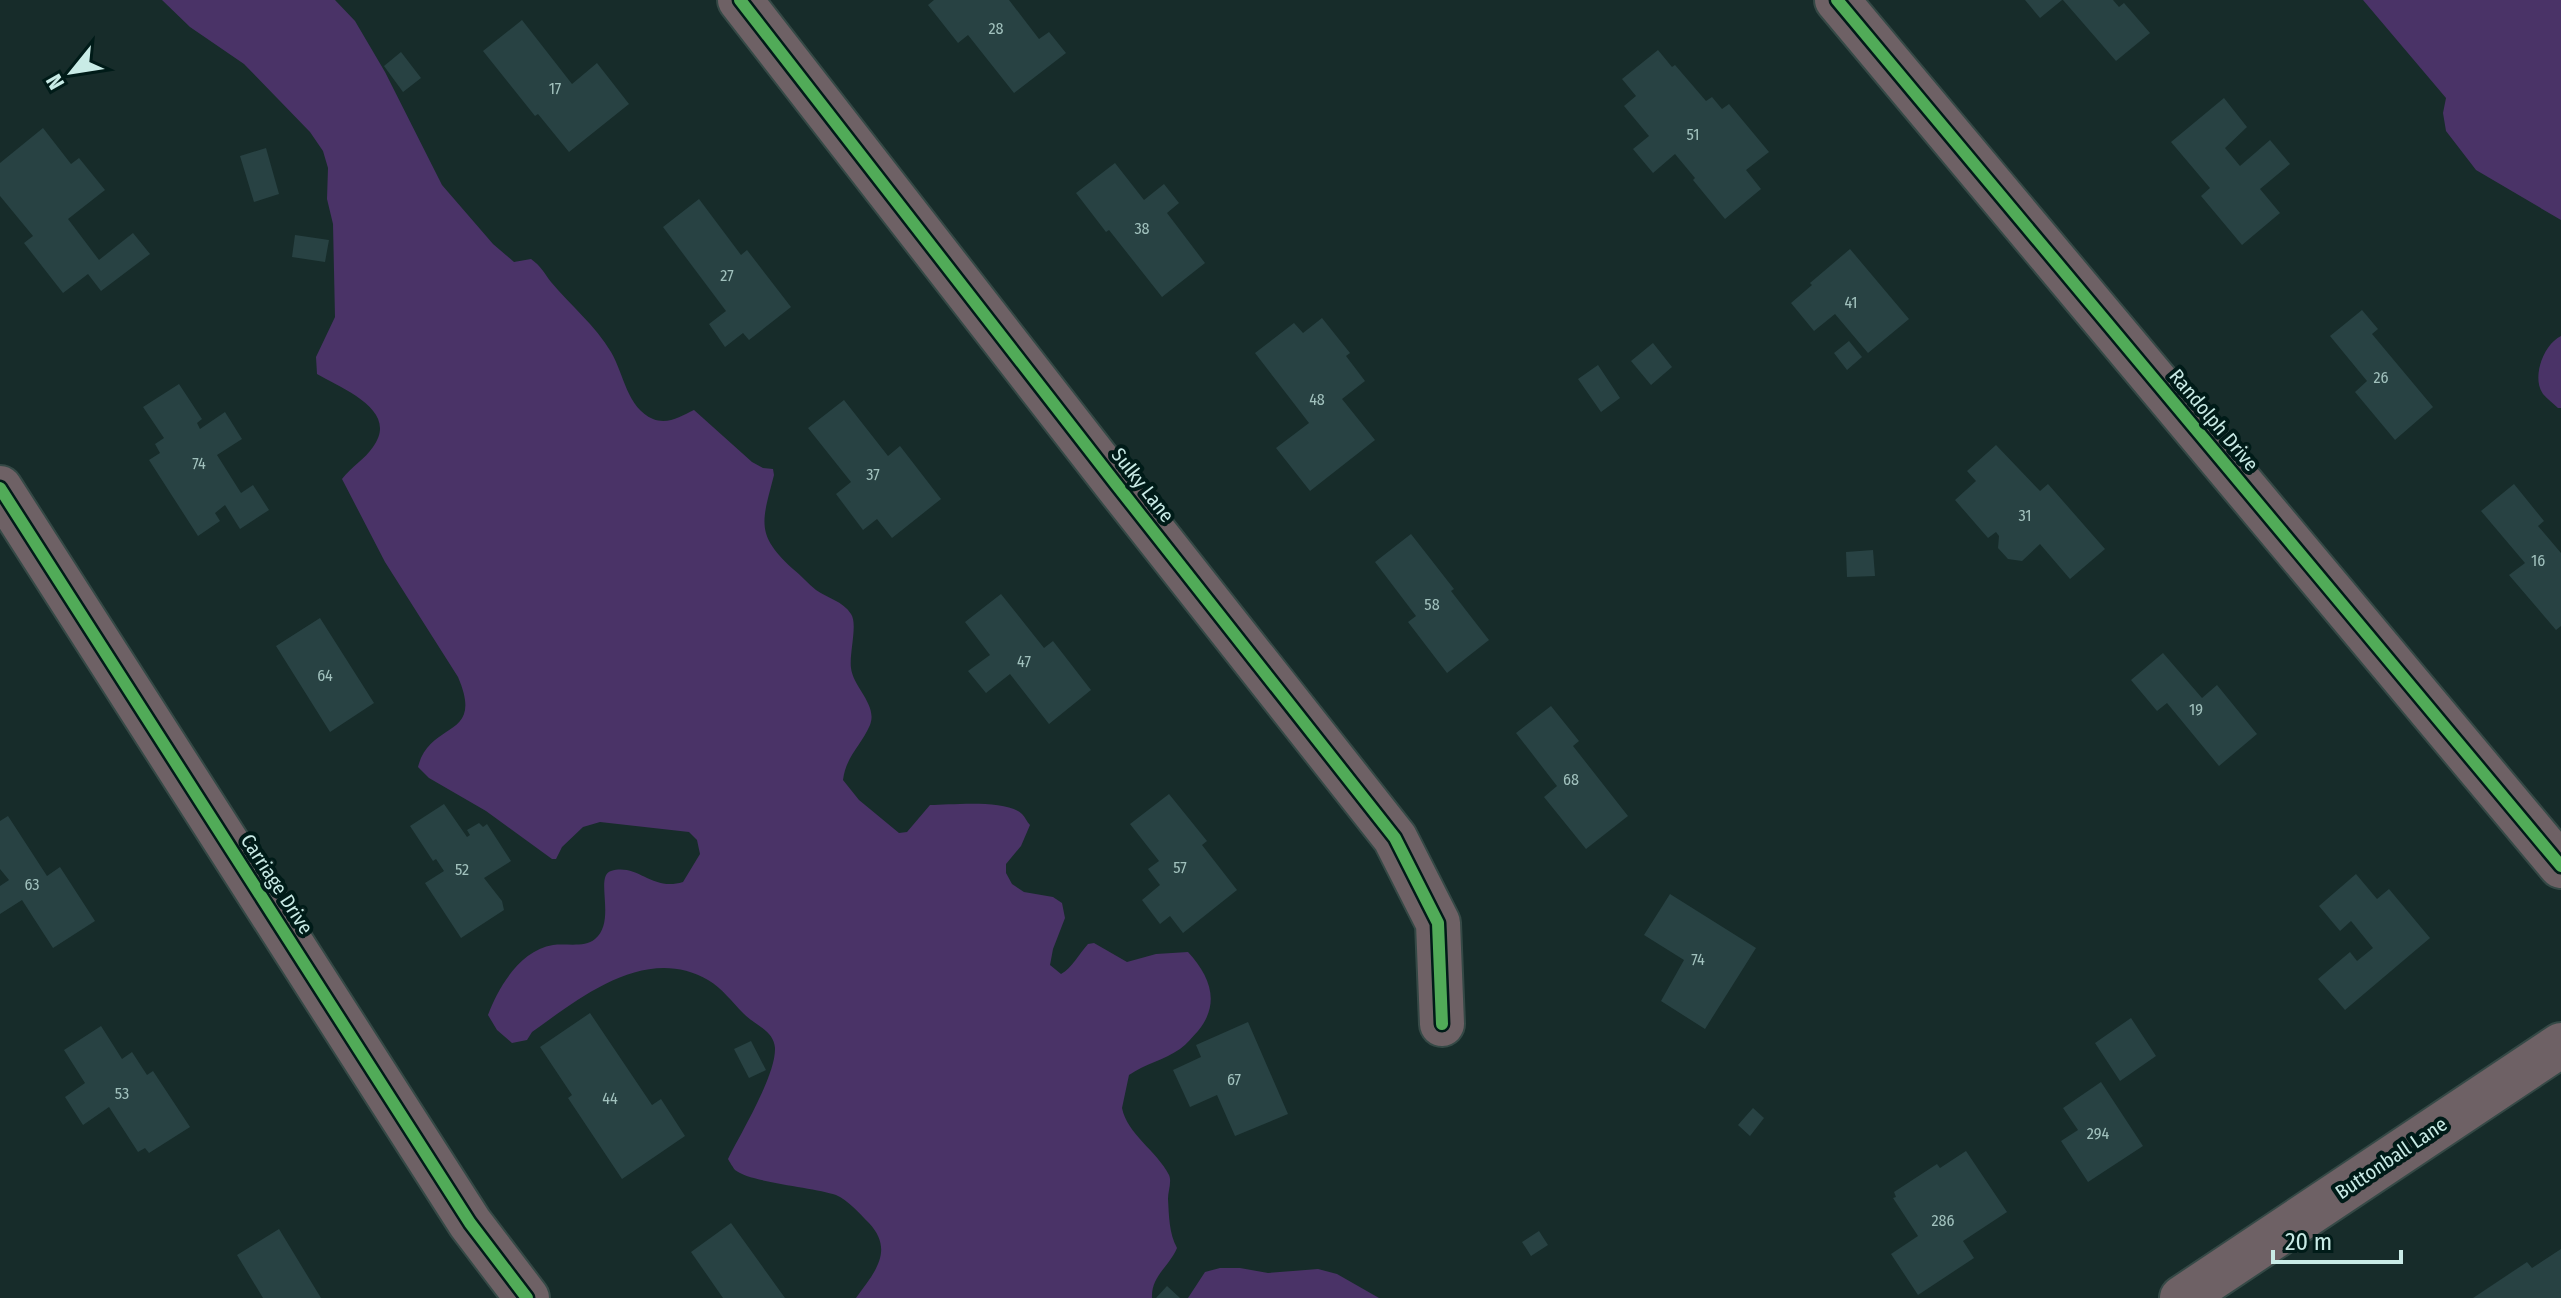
<svg xmlns="http://www.w3.org/2000/svg" width="2561" height="1298" viewBox="0 0 2561 1298" font-family="'Fira Sans Condensed',sans-serif">
<style>
.green{fill:#4a3367}
.building{fill:#284243}
.lines{fill:none;stroke-linecap:round;stroke-linejoin:round}
.minor-casing{stroke:#354946;stroke-width:48}
.minor{stroke:#6e6165;stroke-width:44}
.cycleway-casing{stroke:#001b18;stroke-width:17}
.cycleway{stroke:#51ab58;stroke-width:12}
.labels{text-anchor:middle;dominant-baseline:central;stroke-width:8;stroke-linejoin:round;paint-order:stroke}
.number-label{font-size:16px;fill:#a1c1bd}
.street-label{font-size:20px;fill:#c9ebe6;stroke:#001b18}
</style>
<rect width="100%" height="100%" fill="#172c2a"/>
<path class="green" d="M 162,0 L 335,0 L 355,21 L 385,72 L 442,185 L 493,244 L 514,262 L 531,259 C 541,266 544,273 551,282 C 571,306 595,325 611,352 C 624,374 627,408 653,419 C 668,425 681,416 694,410 L 752,462 L 763,468 L 773,469 L 774,475 C 762,522 755,534 793,569 C 801,575 808,584 816,590 C 827,598 843,601 851,614 C 858,624 849,653 851,668 C 853,687 878,705 870,725 C 861,746 846,756 843,780 L 859,800 L 899,833 L 907,832 L 930,805 C 952,805 1006,799 1022,814 C 1025,817 1027,822 1030,825 L 1021,846 L 1006,864 L 1006,873 L 1012,884 L 1024,892 L 1053,897 L 1062,903 L 1065,918 L 1053,949 L 1050,965 L 1061,974 C 1072,968 1079,954 1088,944 L 1094,943 L 1127,962 L 1156,954 L 1188,952 C 1210,976 1221,1003 1198,1031 C 1192,1037 1187,1044 1180,1049 C 1164,1060 1145,1064 1129,1075 L 1122,1108 C 1127,1134 1157,1151 1169,1175 C 1172,1182 1168,1191 1168,1199 C 1169,1216 1169,1233 1177,1248 C 1169,1267 1151,1276 1152,1298 L 856,1298 C 874,1273 895,1251 869,1223 C 860,1214 848,1200 836,1195 C 814,1187 751,1183 735,1170 C 734,1169 729,1161 728,1159 C 741,1133 776,1075 775,1048 C 774,1030 754,1025 743,1013 C 732,1002 722,988 708,980 C 646,944 581,997 532,1032 L 527,1040 L 512,1043 L 497,1030 L 488,1015 C 498,988 520,950 553,945 C 566,943 584,948 595,939 C 617,921 594,876 611,871 C 638,863 652,892 683,882 L 700,854 L 697,840 L 689,832 L 600,822 L 583,827 L 562,847 L 556,859 L 552,859 L 486,811 L 429,778 L 418,767 C 430,719 485,740 458,677 L 385,562 L 342,479 C 351,467 365,459 373,447 C 400,410 342,389 317,374 L 316,357 L 335,317 L 333,224 L 327,199 L 328,168 L 323,151 L 310,132 L 244,64 L 190,27 Z
M 2363,0 L 2561,0 L 2561,220 L 2476,170 L 2446,131 L 2443,113 L 2446,98 Z
M 2561,336 L 2561,408 L 2558,408 C 2553,403 2547,399 2543,394 C 2531,377 2544,344 2561,336 Z
M 1220,1268 L 1240,1268 L 1268,1273 L 1318,1269 L 1337,1274 L 1379,1298 L 1188,1298 L 1205,1272 Z"/>
<path class="building" d="M 934,0 L 1009,0 L 1039,39 L 1049,32 L 1066,53 L 1014,93 L 968,35 L 958,43 L 928,5 Z
M 2025,0 L 2062,0 L 2040,18 Z
M 2063,0 L 2113,0 L 2119,7 L 2124,3 L 2150,33 L 2116,61 Z
M 522,20 L 572,84 L 597,63 L 629,104 L 569,152 L 538,114 L 535,116 L 483,51 Z
M 1658,50 L 1672,67 L 1675,65 L 1706,101 L 1712,97 L 1722,109 L 1729,104 L 1769,152 L 1746,170 L 1761,189 L 1725,219 L 1693,180 L 1695,178 L 1675,154 L 1653,173 L 1633,149 L 1649,136 L 1624,106 L 1636,96 L 1622,79 Z
M 401,52 L 421,78 L 403,92 L 384,66 Z
M 2224,98 L 2247,127 L 2225,148 L 2240,166 L 2270,140 L 2290,164 L 2260,189 L 2280,213 L 2242,245 L 2201,196 L 2210,188 L 2171,142 Z
M 43,128 L 71,164 L 79,158 L 105,190 L 68,219 L 99,260 L 133,233 L 150,254 L 101,291 L 88,274 L 63,293 L 24,243 L 33,236 L 0,196 L 0,163 Z
M 266,148 L 279,194 L 254,202 L 240,156 Z
M 1115,163 L 1144,200 L 1164,184 L 1179,203 L 1167,213 L 1205,263 L 1162,297 L 1109,230 L 1106,232 L 1076,193 Z
M 699,199 L 741,255 L 747,250 L 791,307 L 749,340 L 743,333 L 725,347 L 709,324 L 726,311 L 663,227 Z
M 295,235 L 329,240 L 325,262 L 292,257 Z
M 1850,249 L 1909,319 L 1868,353 L 1835,314 L 1814,331 L 1791,303 L 1812,285 L 1810,283 Z
M 2362,310 L 2378,329 L 2372,334 L 2433,407 L 2395,440 L 2355,392 L 2367,381 L 2330,336 Z
M 1322,318 L 1350,353 L 1346,356 L 1365,381 L 1342,399 L 1375,440 L 1310,491 L 1276,448 L 1309,423 L 1255,353 L 1294,323 L 1303,333 Z
M 1849,341 L 1862,357 L 1847,370 L 1834,353 Z
M 1653,343 L 1672,367 L 1651,385 L 1631,361 Z
M 1598,365 L 1620,398 L 1601,412 L 1578,379 Z
M 179,384 L 202,419 L 197,423 L 200,429 L 225,412 L 242,439 L 217,455 L 241,493 L 253,485 L 269,510 L 240,529 L 225,505 L 215,513 L 220,521 L 198,536 L 149,460 L 160,453 L 155,444 L 164,438 L 143,407 Z
M 844,400 L 888,456 L 900,446 L 941,499 L 892,538 L 877,519 L 863,530 L 836,494 L 851,482 L 808,428 Z
M 1996,445 L 2040,491 L 2048,484 L 2105,549 L 2070,579 L 2040,544 L 2022,561 L 2008,559 L 1998,548 L 1999,536 L 1996,532 L 1988,538 L 1955,500 L 1976,481 L 1967,471 Z
M 2514,484 L 2544,521 L 2538,526 L 2561,553 L 2561,626 L 2556,630 L 2509,575 L 2525,563 L 2481,511 Z
M 1411,534 L 1454,589 L 1451,591 L 1489,640 L 1447,673 L 1408,622 L 1416,616 L 1375,562 Z
M 1873,550 L 1875,576 L 1847,577 L 1846,552 Z
M 1001,594 L 1044,648 L 1053,641 L 1091,690 L 1049,724 L 1010,674 L 986,693 L 968,671 L 990,655 L 965,622 Z
M 320,618 L 374,703 L 330,732 L 276,646 Z
M 2163,653 L 2202,698 L 2217,685 L 2257,734 L 2219,766 L 2167,703 L 2157,711 L 2131,680 Z
M 1551,706 L 1579,741 L 1573,746 L 1628,816 L 1586,849 L 1544,797 L 1557,786 L 1516,733 Z
M 1169,794 L 1207,841 L 1202,845 L 1237,890 L 1183,933 L 1170,916 L 1160,924 L 1142,900 L 1160,885 L 1148,869 L 1159,861 L 1130,824 Z
M 444,804 L 467,837 L 470,835 L 467,830 L 479,823 L 483,827 L 487,824 L 511,861 L 484,878 L 502,901 L 504,910 L 461,938 L 425,883 L 444,871 L 436,859 L 433,861 L 410,826 Z
M 8,816 L 47,876 L 60,867 L 95,921 L 53,948 L 22,900 L 0,914 L 0,886 L 9,880 L 0,869 L 0,821 Z
M 2356,874 L 2377,899 L 2389,889 L 2430,938 L 2345,1010 L 2318,979 L 2350,952 L 2357,961 L 2373,948 L 2351,921 L 2340,931 L 2319,906 Z
M 1670,894 L 1756,948 L 1705,1029 L 1661,1001 L 1684,960 L 1644,935 Z
M 590,1013 L 652,1105 L 661,1099 L 685,1136 L 622,1179 L 568,1098 L 572,1095 L 540,1047 Z
M 2131,1018 L 2156,1056 L 2120,1081 L 2095,1043 Z
M 1248,1022 L 1288,1114 L 1235,1136 L 1217,1095 L 1190,1107 L 1173,1070 L 1201,1057 L 1196,1045 Z
M 101,1026 L 122,1059 L 132,1052 L 147,1075 L 153,1071 L 190,1127 L 149,1153 L 145,1148 L 138,1152 L 109,1107 L 83,1125 L 65,1097 L 85,1083 L 64,1050 Z
M 751,1041 L 766,1070 L 749,1078 L 734,1049 Z
M 2101,1082 L 2143,1146 L 2088,1182 L 2061,1141 L 2078,1130 L 2063,1108 Z
M 1753,1108 L 1764,1118 L 1750,1136 L 1738,1125 Z
M 1966,1151 L 2007,1212 L 1963,1241 L 1974,1258 L 1918,1295 L 1891,1254 L 1918,1236 L 1893,1198 L 1896,1197 L 1894,1192 L 1937,1164 L 1940,1168 Z
M 731,1223 L 785,1298 L 723,1298 L 691,1252 Z
M 279,1229 L 321,1298 L 263,1298 L 237,1255 Z
M 1539,1231 L 1548,1245 L 1531,1256 L 1522,1242 Z
M 2561,1249 L 2561,1298 L 2473,1298 L 2527,1262 L 2532,1268 Z
M 1167,1286 L 1180,1298 L 1156,1298 Z"/>
<g class="lines">
<g class="minor-casing">
<path id="minor" d="M 740,0 L 1116,484 L 1395,838 L 1438,923 L 1442,1024
M 1837,0 L 2561,866
M 0,488 L 470,1223 L 527,1298
M 2182,1298 L 2561,1045"/>
</g>
<use href="#minor" class="minor"/>
<g class="cycleway-casing">
<path id="cycleway" d="M 740,0 L 1116,484 L 1395,838 L 1438,923 L 1442,1024
M 1837,0 L 2561,866
M 0,488 L 470,1223 L 527,1298"/>
</g>
<use href="#cycleway" class="cycleway"/>
</g>
<g class="labels">
<g class="number-label">
<text x="996" y="28">28</text>
<text x="555" y="88">17</text>
<text x="1693" y="134">51</text>
<text x="1142" y="228">38</text>
<text x="727" y="275">27</text>
<text x="1851" y="302">41</text>
<text x="2381" y="377">26</text>
<text x="1317" y="399">48</text>
<text x="199" y="463">74</text>
<text x="873" y="474">37</text>
<text x="2025" y="515">31</text>
<text x="2538" y="560">16</text>
<text x="1432" y="604">58</text>
<text x="1024" y="661">47</text>
<text x="325" y="675">64</text>
<text x="2196" y="709">19</text>
<text x="1571" y="779">68</text>
<text x="1180" y="867">57</text>
<text x="462" y="869">52</text>
<text x="32" y="884">63</text>
<text x="1698" y="959">74</text>
<text x="1234" y="1079">67</text>
<text x="122" y="1093">53</text>
<text x="610" y="1098">44</text>
<text x="2098" y="1133">294</text>
<text x="1943" y="1220">286</text>
</g>
<g class="street-label">
<text transform="translate(2214 420) rotate(50)">Randolph Drive</text>
<text transform="translate(1143 485) rotate(52)">Sulky Lane</text>
<text transform="translate(277 884) rotate(57)">Carriage Drive</text>
<text transform="translate(2391 1158) rotate(-34)">Buttonball Lane</text>
</g>
</g>
<g transform="translate(72 72) rotate(240)" stroke="#001b18" stroke-width="6" paint-order="stroke">
<path d="M0-6L14 30L0 20L-14 30Z" fill="#c9ebe6"/>
<text y="-12" font-size="22" font-weight="bold" text-anchor="middle" fill="#c9ebe6">N</text>
</g>
<path d="M2273 1250v12h128v-12" fill="none" stroke="#c9ebe6" stroke-width="4"/>
<text x="2285" y="1250" font-size="24" fill="#c9ebe6" stroke="#001b18" stroke-width="6" paint-order="stroke">20 m</text>
</svg>
